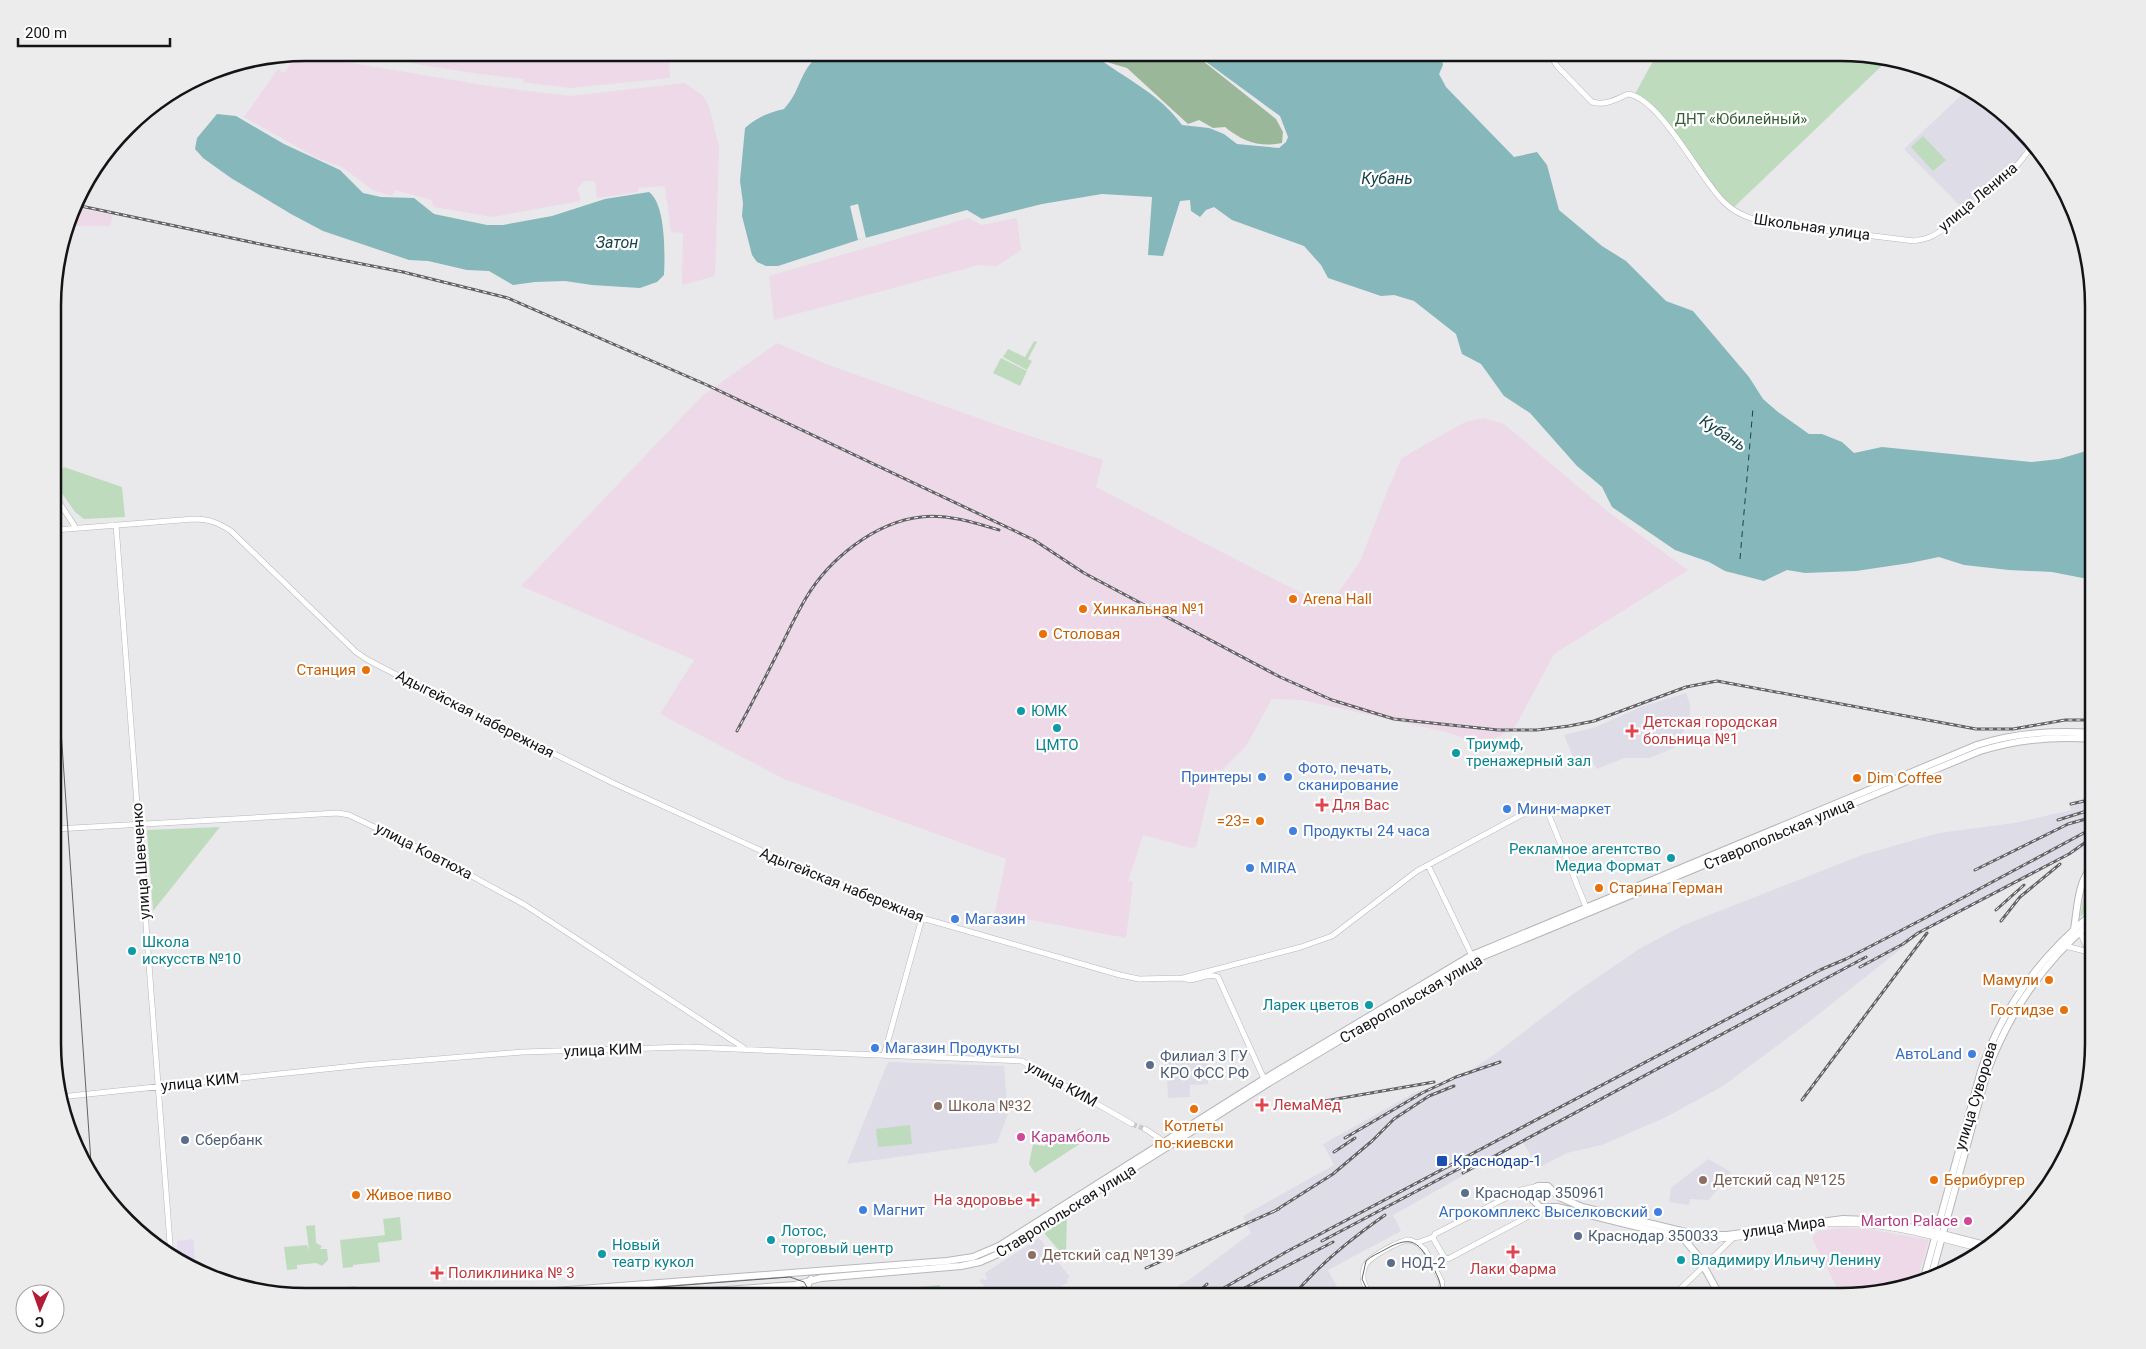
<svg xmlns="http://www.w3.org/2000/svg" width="2146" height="1349" viewBox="0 0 2146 1349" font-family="Roboto,sans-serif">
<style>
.commercial{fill:#e4dbf0}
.industrial{fill:#edd9e7}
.built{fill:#dddce7}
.green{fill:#bfdbbd}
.forest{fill:#9bb799}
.water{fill:#86b7bb}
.pier{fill:#e9e9ec}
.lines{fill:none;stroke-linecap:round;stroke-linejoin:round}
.ferry{stroke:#174448;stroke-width:1;stroke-dasharray:6 5;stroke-linecap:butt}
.minor-tunnel{stroke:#c9c9cc;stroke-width:5;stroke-dasharray:5 2.5;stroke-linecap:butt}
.minor-casing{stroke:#b7b6ba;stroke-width:6}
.major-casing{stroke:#b7b6ba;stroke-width:8}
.minor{stroke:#fff;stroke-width:5}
.major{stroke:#fff;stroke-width:6}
.tram{stroke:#636365;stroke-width:1}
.rail-casing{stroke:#636365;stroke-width:3}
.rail{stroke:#fff;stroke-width:1;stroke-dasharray:4;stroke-linecap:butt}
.food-dot{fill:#e8710a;stroke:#fff;stroke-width:2}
.culture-dot{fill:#0f9aa8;stroke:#fff;stroke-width:2}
.health-dot{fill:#e0444e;stroke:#fff;stroke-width:2}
.shop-dot{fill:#3f7fe0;stroke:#fff;stroke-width:2}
.service-dot{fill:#5c6f8a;stroke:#fff;stroke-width:2}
.education-dot{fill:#8d6e63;stroke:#fff;stroke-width:2}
.hotel-dot{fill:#d1479c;stroke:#fff;stroke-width:2}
.transit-dot{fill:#1a4fb4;stroke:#fff;stroke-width:2}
.labels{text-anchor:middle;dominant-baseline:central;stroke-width:4.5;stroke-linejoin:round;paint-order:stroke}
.park-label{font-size:15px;fill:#376036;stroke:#fff}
.street-label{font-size:15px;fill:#141416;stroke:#fff}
.food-label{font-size:15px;fill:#c56008;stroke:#fff;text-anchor:start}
.culture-label{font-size:15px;fill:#0d838f;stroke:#fff;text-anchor:start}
.health-label{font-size:15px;fill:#be3a42;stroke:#fff;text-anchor:start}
.shop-label{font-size:15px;fill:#366cbe;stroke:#fff;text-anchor:start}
.service-label{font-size:15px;fill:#4e5e75;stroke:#fff;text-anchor:start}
.education-label{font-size:15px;fill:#785e54;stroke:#fff;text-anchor:start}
.hotel-label{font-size:15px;fill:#b23c85;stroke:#fff;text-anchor:start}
.transit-label{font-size:15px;fill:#164399;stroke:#fff;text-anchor:start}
.water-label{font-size:16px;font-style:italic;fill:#174448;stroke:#fff}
.rim{fill:none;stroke:#141416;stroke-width:2.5}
</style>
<rect width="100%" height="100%" fill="#e9e9ec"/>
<path class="commercial" d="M 193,1239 L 196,1269 L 178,1260 L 177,1241 Z"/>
<path class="industrial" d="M 348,53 L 669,53 L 670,78 L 570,88 L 529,83 L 523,82 L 523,79 L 473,73 Z
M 304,55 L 495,87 L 570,96 L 685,83 L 703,96 L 709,106 L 719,147 L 715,276 L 682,285 L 683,233 L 671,232 L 665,186 L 638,188 L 638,192 L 597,198 L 595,181 L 584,181 L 577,189 L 580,195 L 580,201 L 492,217 L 434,207 L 431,200 L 395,190 L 392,196 L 373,190 L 342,167 L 317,158 L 244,117 L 278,69 L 284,73 L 293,60 Z
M 75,208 L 113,215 L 110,226 L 76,226 L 65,240 Z
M 969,218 L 981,225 L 1017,218 L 1021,250 L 997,266 L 979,265 L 774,320 L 769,276 Z
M 777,343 L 826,364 L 1006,428 L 1103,460 L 1096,487 L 1328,607 L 1360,562 L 1388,489 L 1402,458 L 1465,422 L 1484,418 L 1504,424 L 1607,511 L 1688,570 L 1554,654 L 1515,727 L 1485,744 L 1474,752 L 1466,739 L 1446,732 L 1302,700 L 1272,699 L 1246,746 L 1221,771 L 1215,768 L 1196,847 L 1191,848 L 1143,835 L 1128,881 L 1133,882 L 1126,938 L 995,913 L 1006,859 L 784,779 L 660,714 L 694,660 L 521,586 L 702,396 Z
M 1843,1228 L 1868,1229 L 1929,1240 L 1916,1284 L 1905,1288 L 1856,1296 L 1841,1296 L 1812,1238 L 1818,1231 Z"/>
<path class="built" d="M 1968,89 L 1980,95 L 2029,138 L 2021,157 L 1963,209 L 1904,149 Z
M 1686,693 L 1690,704 L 1690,719 L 1674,748 L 1649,758 L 1624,758 L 1597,769 L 1593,763 L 1578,769 L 1564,735 L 1596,727 L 1641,707 Z
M 2093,796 L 2093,843 L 1926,929 L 1810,1021 L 1723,1086 L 1666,1117 L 1602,1145 L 1567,1153 L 1538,1168 L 1523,1142 L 1393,1215 L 1401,1231 L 1328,1270 L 1342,1296 L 1159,1296 L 1189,1280 L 1251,1233 L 1243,1216 L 1334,1165 L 1323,1144 L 1416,1092 L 1457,1079 L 1495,1054 L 1572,995 L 1639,949 L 1684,925 L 1862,855 L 1939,833 L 2014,823 L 2071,810 L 2069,802 Z
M 1207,1054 L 1208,1084 L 1190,1085 L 1190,1097 L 1168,1098 L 1166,1056 Z
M 888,1062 L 1004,1066 L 1008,1114 L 997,1143 L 847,1164 Z
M 1708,1159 L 1731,1172 L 1709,1200 L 1690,1199 L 1689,1205 L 1669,1202 L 1671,1188 Z
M 1039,1238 L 1070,1277 L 1067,1279 L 1068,1282 L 1046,1296 L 995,1296 L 979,1281 L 981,1279 L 986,1280 L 987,1278 L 985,1273 Z"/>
<path class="green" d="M 1651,53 L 1840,53 L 1889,59 L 1732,209 L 1724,202 L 1659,117 L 1635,94 L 1653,61 Z
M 1923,136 L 1946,160 L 1933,171 L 1911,147 Z
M 1034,341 L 1037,342 L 1028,359 L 1032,361 L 1027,370 L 1003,357 L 1008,349 L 1025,357 Z
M 1001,358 L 1027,371 L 1020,386 L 993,373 Z
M 64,467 L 122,487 L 125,517 L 84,519 L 75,512 L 55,483 L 55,468 L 61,471 Z
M 220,827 L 153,911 L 147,830 Z
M 2087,879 L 2090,887 L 2093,906 L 2080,917 Z
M 910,1125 L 912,1144 L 878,1147 L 876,1129 Z
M 1080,1128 L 1092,1136 L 1035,1173 L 1029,1164 L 1033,1144 L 1044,1146 L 1049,1143 L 1051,1146 Z
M 400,1217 L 402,1240 L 378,1243 L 380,1262 L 353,1265 L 353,1267 L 343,1268 L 340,1240 L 385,1235 L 383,1219 Z
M 1067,1218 L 1066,1253 L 1063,1255 L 1044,1233 Z
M 315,1225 L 316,1243 L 322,1246 L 320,1249 L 327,1249 L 328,1260 L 322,1266 L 316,1263 L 297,1265 L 297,1269 L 287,1270 L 284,1247 L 307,1245 L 309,1250 L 306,1226 Z
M 940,1285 L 941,1296 L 832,1296 L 832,1294 Z
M 356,1286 L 357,1296 L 330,1296 L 330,1292 L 324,1292 L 324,1289 Z"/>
<path class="forest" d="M 1096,53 L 1193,53 L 1276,119 L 1283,132 L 1282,143 C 1260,148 1242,141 1225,127 L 1213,128 L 1199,120 L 1188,124 L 1127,68 L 1110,63 Z"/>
<path class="water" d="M 828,53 L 1084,53 L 1094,55 C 1124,78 1159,93 1182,125 L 1209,128 L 1224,134 L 1237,144 L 1279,148 L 1286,142 L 1288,137 L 1280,116 L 1194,53 L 1399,53 L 1400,59 L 1408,53 L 1441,53 L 1443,65 L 1439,74 L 1446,87 L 1514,157 L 1537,152 L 1547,165 L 1559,210 L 1602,246 L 1626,261 L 1666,301 L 1693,311 L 1749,377 L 1763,399 L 1778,412 L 1809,434 L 1822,434 L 1842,442 L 1854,453 L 1882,447 L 2031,462 L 2059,459 L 2093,449 L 2093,580 L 2052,572 L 2009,570 L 1964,565 L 1939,557 L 1910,563 L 1856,571 L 1805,573 L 1787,570 L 1764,581 L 1725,571 L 1709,562 L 1675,550 L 1612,507 L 1602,487 L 1577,466 L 1530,413 L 1504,396 L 1481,364 L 1462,354 L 1456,334 L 1414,301 L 1394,295 L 1381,296 L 1328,278 L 1321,265 L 1304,246 L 1232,220 L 1214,207 L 1206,210 L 1200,217 L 1191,211 L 1190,200 L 1180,201 L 1163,256 L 1148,255 L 1152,197 L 1102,194 L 1042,204 L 982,219 L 967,210 L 858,240 L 778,266 L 766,266 L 757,262 L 752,255 L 742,216 L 743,203 L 740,181 L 745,128 C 757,117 768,113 784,109 C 788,104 792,99 795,93 C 803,77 808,57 828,53 Z
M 217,114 L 236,116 L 284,144 L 340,170 L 363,193 L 381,197 L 414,198 L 434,214 L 487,225 L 503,225 L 552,216 L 605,199 L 649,192 C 666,204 665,256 664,275 L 657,282 L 640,288 L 592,285 L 565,281 L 535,282 L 513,285 L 489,271 L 467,270 L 428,261 L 409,260 L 323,231 L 291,214 L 231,178 L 203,158 L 195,149 L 197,138 Z"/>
<path class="pier" d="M 858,204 L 866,238 L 858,240 L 850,206 Z"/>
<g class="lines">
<path class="ferry" d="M 1740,559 L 1753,408"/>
<path class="minor-tunnel" d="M 1132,1124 L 1145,1129"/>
<g class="minor-casing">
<path id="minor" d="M 1549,53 L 1557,66 L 1592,102 C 1606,106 1616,99 1628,94 C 1660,98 1700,179 1724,202 C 1737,215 1752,219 1769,223 L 1914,241 C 1919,240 1925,239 1930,237 C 1957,224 2020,169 2033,143
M 55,496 L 76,528
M 116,525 L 171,1257
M 55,530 L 194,519 C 209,519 219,523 231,531 L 356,652 L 368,660 L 443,699 L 613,783 L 797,867 L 922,918 L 1120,975 L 1139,979 L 1183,978 L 1301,947 L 1332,936 L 1417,871 L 1536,807 L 1546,808 L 1586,907
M 55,829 L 338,813 L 349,815 L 433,855 L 525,905 L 744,1048
M 1428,865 L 1473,958
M 2080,932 L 2089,952
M 2065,946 L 2093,953
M 1183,978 C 1194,984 1207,971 1218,977 L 1265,1081
M 884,1055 L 922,918
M 60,1097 L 364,1065 L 523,1052 L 687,1047 L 1022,1061 L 1132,1124
M 1145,1129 L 1159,1138 L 1166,1145
M 1538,1186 L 1521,1190 L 1435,1234 L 1433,1238 L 1444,1257 L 1448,1259 L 1546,1207
M 1824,1224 C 1878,1220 1932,1236 1984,1250
M 1683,1238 C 1714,1243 1743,1236 1774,1232
M 1417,1243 L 1425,1250 L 1442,1282 L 1440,1296
M 1370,1296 C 1365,1286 1360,1278 1365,1266 C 1369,1257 1400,1240 1410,1240 C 1412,1241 1415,1242 1417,1243 L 1433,1237
M 1673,1296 L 1733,1238"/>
</g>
<g class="major-casing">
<path id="major" d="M 2093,876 L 2093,884
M 2074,929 C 2077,912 2078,877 2093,867
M 1931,1277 L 1987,1072 C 2009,1013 2044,961 2093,921
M 1923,1281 L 1981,1071 C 2002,1008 2042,955 2093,913
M 490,1296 L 947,1261 L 973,1257 L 999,1246 L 1264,1079 L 1472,955 L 1977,745 C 2013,733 2056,730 2093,733
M 642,1296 L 795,1285 L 821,1278 L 961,1266 L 980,1262 L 996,1255 L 1267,1084 L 1474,960 L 1980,751 C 2015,740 2056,736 2093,739
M 806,1296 L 808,1284 L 811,1279
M 1720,1296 L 1698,1256 L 1683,1238 L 1557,1207 L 1540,1207 L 1532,1199 L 1533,1191 L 1538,1186 L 1548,1186 L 1559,1197 L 1582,1207 L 1698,1235 L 1727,1235 L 1843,1219 L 1868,1220 L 1931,1231 L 1989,1246"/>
</g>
<use href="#minor" class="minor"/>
<use href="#major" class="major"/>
<path class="tram" d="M 55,644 L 92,1177
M 542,1296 L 790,1277 L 804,1282 L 812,1296
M 1370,1296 L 1362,1279 L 1366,1261 C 1371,1256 1379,1253 1386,1249 C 1413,1234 1419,1243 1433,1267 C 1438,1278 1443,1284 1439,1296"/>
<g class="rail-casing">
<path id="rail" d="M 76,205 L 265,245 L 403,272 L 508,298 L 707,385 L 1034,540 L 1084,573 L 1280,677 L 1332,700 L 1394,719 L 1498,730 L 1537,730 L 1569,726 L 1594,721 L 1686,687 L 1717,681 L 1976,729 L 2013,729 L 2065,720 L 2093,720
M 737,731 C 750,707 762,684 774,660 C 785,639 794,618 806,598 C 829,559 875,522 921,517 C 948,514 973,522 999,530
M 2071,804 L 2093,799
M 2058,820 L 2093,809
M 1975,870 L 2068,824 L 2093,817
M 1996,910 L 2024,885
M 2001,921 L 2020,897 L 2060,864
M 1860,967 L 1903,944 L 1918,933 L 2069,854 L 2093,837
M 1802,1100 L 1927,933
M 1319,1102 L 1434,1082
M 1345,1138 L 1422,1093 L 1456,1077 L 1500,1062
M 1334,1152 L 1355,1138
M 1463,1173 L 1866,957
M 1273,1212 L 1333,1174 L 1372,1141 L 1394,1119 L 1429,1096 L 1454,1086
M 1322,1241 L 1468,1164
M 1146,1268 L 1279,1209
M 1194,1296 L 1207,1284
M 1210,1296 L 1286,1252 L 1820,970 L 1846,959 L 1925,918 L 2093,828
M 1229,1296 L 1333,1242
M 1293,1296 C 1319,1264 1352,1238 1385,1215"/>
</g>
<use href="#rail" class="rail"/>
</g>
<g class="food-dot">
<circle cx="1293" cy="599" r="5"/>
<circle cx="1083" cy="609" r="5"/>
<circle cx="1043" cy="634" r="5"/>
<circle cx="366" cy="670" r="5"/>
<circle cx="1857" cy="778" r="5"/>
<circle cx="1260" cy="821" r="5"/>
<circle cx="1599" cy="888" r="5"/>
<circle cx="2049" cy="980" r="5"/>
<circle cx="2064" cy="1010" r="5"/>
<circle cx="1194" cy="1109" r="5"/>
<circle cx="1934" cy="1180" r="5"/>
<circle cx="356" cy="1195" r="5"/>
</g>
<g class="culture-dot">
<circle cx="1021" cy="711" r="5"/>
<circle cx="1057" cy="728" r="5"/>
<circle cx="1456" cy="753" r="5"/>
<circle cx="1671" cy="858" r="5"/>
<circle cx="132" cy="951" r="5"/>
<circle cx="1369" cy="1005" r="5"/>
<circle cx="771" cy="1240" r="5"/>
<circle cx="602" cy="1254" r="5"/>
<circle cx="1681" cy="1260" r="5"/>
</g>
<g class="health-dot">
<path d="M1629.5 723.5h5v5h5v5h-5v5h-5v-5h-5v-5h5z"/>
<path d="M1319.5 797.5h5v5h5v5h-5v5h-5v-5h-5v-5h5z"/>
<path d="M1259.5 1097.5h5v5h5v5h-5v5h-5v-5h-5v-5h5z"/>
<path d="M1030.5 1192.5h5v5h5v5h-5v5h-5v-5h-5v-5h5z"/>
<path d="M1510.5 1244.5h5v5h5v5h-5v5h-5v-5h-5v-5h5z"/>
<path d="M434.5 1265.5h5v5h5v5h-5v5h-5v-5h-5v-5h5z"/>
</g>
<g class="shop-dot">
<circle cx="1262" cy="777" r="5"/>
<circle cx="1288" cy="777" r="5"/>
<circle cx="1507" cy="809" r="5"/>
<circle cx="1293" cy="831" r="5"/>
<circle cx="1250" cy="868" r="5"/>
<circle cx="955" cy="919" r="5"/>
<circle cx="875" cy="1048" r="5"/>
<circle cx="1972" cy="1054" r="5"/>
<circle cx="863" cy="1210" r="5"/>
<circle cx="1658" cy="1212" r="5"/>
</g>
<g class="service-dot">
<circle cx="1150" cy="1065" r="5"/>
<circle cx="185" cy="1140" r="5"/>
<circle cx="1465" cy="1193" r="5"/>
<circle cx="1578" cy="1236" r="5"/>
<circle cx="1391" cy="1263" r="5"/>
</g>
<g class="education-dot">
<circle cx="938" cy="1106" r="5"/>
<circle cx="1703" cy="1180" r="5"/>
<circle cx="1032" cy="1255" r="5"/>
</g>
<g class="hotel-dot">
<circle cx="1021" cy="1137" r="5"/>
<circle cx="1968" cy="1221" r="5"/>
</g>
<rect class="transit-dot" x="1436" y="1155" width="12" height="12" rx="2.5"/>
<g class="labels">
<g class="park-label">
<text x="1741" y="119">ДНТ «Юбилейный»</text>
</g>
<g class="street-label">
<text transform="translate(1978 197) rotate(-40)">улица Ленина</text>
<text transform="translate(1812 227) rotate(8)">Школьная улица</text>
<text transform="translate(475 714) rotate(27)">Адыгейская набережная</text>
<text transform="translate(1779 834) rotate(-23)">Ставропольская улица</text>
<text transform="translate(424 851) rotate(27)">улица Ковтюха</text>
<text transform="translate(141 861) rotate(-94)">улица Шевченко</text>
<text transform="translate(842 885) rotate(22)">Адыгейская набережная</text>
<text transform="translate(1411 999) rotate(-30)">Ставропольская улица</text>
<text transform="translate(603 1050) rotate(-2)">улица КИМ</text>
<text transform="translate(200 1082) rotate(-6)">улица КИМ</text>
<text transform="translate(1062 1084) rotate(29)">улица КИМ</text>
<text transform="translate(1976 1096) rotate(-73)">улица Суворова</text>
<text transform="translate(1066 1211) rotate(-32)">Ставропольская улица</text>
<text transform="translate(1784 1227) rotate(-8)">улица Мира</text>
</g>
<g class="food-label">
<text x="1303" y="599">Arena Hall</text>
<text x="1093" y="609">Хинкальная №1</text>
<text x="1053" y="634">Столовая</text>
<text x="356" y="670" text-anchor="end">Станция</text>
<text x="1867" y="778">Dim Coffee</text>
<text x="1250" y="821" text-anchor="end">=23=</text>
<text x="1609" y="888">Старина Герман</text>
<text x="2039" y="980" text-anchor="end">Мамули</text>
<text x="2054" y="1010" text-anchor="end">Гостидзе</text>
<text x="1194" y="1126" text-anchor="middle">Котлеты<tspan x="1194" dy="17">по-киевски</tspan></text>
<text x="1944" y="1180">Берибургер</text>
<text x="366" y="1195">Живое пиво</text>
</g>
<g class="culture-label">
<text x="1031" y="711">ЮМК</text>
<text x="1466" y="744">Триумф,<tspan x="1466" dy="17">тренажерный зал</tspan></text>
<text x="1057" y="745" text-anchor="middle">ЦМТО</text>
<text x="1661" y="849" text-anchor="end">Рекламное агентство<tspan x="1661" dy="17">Медиа Формат</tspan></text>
<text x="142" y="942">Школа<tspan x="142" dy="17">искусств №10</tspan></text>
<text x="1359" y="1005" text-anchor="end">Ларек цветов</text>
<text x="781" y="1231">Лотос,<tspan x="781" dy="17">торговый центр</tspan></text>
<text x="612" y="1245">Новый<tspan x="612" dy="17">театр кукол</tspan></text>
<text x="1691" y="1260">Владимиру Ильичу Ленину</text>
</g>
<g class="health-label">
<text x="1643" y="722">Детская городская<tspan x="1643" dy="17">больница №1</tspan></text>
<text x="1332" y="805">Для Вас</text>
<text x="1273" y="1105">ЛемаМед</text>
<text x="1023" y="1200" text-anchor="end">На здоровье</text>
<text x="1513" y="1269" text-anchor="middle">Лаки Фарма</text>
<text x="448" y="1273">Поликлиника № 3</text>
</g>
<g class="shop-label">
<text x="1298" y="768">Фото, печать,<tspan x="1298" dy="17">сканирование</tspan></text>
<text x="1252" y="777" text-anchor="end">Принтеры</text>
<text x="1517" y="809">Мини-маркет</text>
<text x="1303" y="831">Продукты 24 часа</text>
<text x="1260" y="868">MIRA</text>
<text x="965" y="919">Магазин</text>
<text x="885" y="1048">Магазин Продукты</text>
<text x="1962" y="1054" text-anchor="end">АвтоLand</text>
<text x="873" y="1210">Магнит</text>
<text x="1648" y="1212" text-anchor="end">Агрокомплекс Выселковский</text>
</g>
<g class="service-label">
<text x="1160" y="1056">Филиал 3 ГУ<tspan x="1160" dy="17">КРО ФСС РФ</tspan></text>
<text x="195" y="1140">Сбербанк</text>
<text x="1475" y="1193">Краснодар 350961</text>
<text x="1588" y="1236">Краснодар 350033</text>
<text x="1401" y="1263">НОД-2</text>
</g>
<g class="education-label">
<text x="948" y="1106">Школа №32</text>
<text x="1713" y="1180">Детский сад №125</text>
<text x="1042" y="1255">Детский сад №139</text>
</g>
<g class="hotel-label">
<text x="1031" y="1137">Карамболь</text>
<text x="1958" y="1221" text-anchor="end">Marton Palace</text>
</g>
<g class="transit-label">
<text x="1453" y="1161">Краснодар-1</text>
</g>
<g class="water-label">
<text x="1387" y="178">Кубань</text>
<text x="617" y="242">Затон</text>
<text transform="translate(1723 433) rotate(33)">Кубань</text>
</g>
</g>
<path d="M0 0H2146V1349H0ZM306 61H1840A245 245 0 0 1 2085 306V1043A245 245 0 0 1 1840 1288H306A245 245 0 0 1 61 1043V306A245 245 0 0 1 306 61Z" fill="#ececec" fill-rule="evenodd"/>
<path class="rim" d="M306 61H1840A245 245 0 0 1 2085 306V1043A245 245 0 0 1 1840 1288H306A245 245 0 0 1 61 1043V306A245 245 0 0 1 306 61Z"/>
<g transform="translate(40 1309) rotate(182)"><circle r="24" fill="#ffffff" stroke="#a1a1a2"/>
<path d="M0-4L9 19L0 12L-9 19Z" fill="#b11d35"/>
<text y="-8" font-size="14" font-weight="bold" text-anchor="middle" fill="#141416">С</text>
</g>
<path d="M18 38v8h152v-8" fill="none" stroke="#141416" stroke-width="2.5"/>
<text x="25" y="38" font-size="15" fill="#141416" stroke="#ffffff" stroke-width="4" paint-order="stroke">200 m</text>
</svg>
